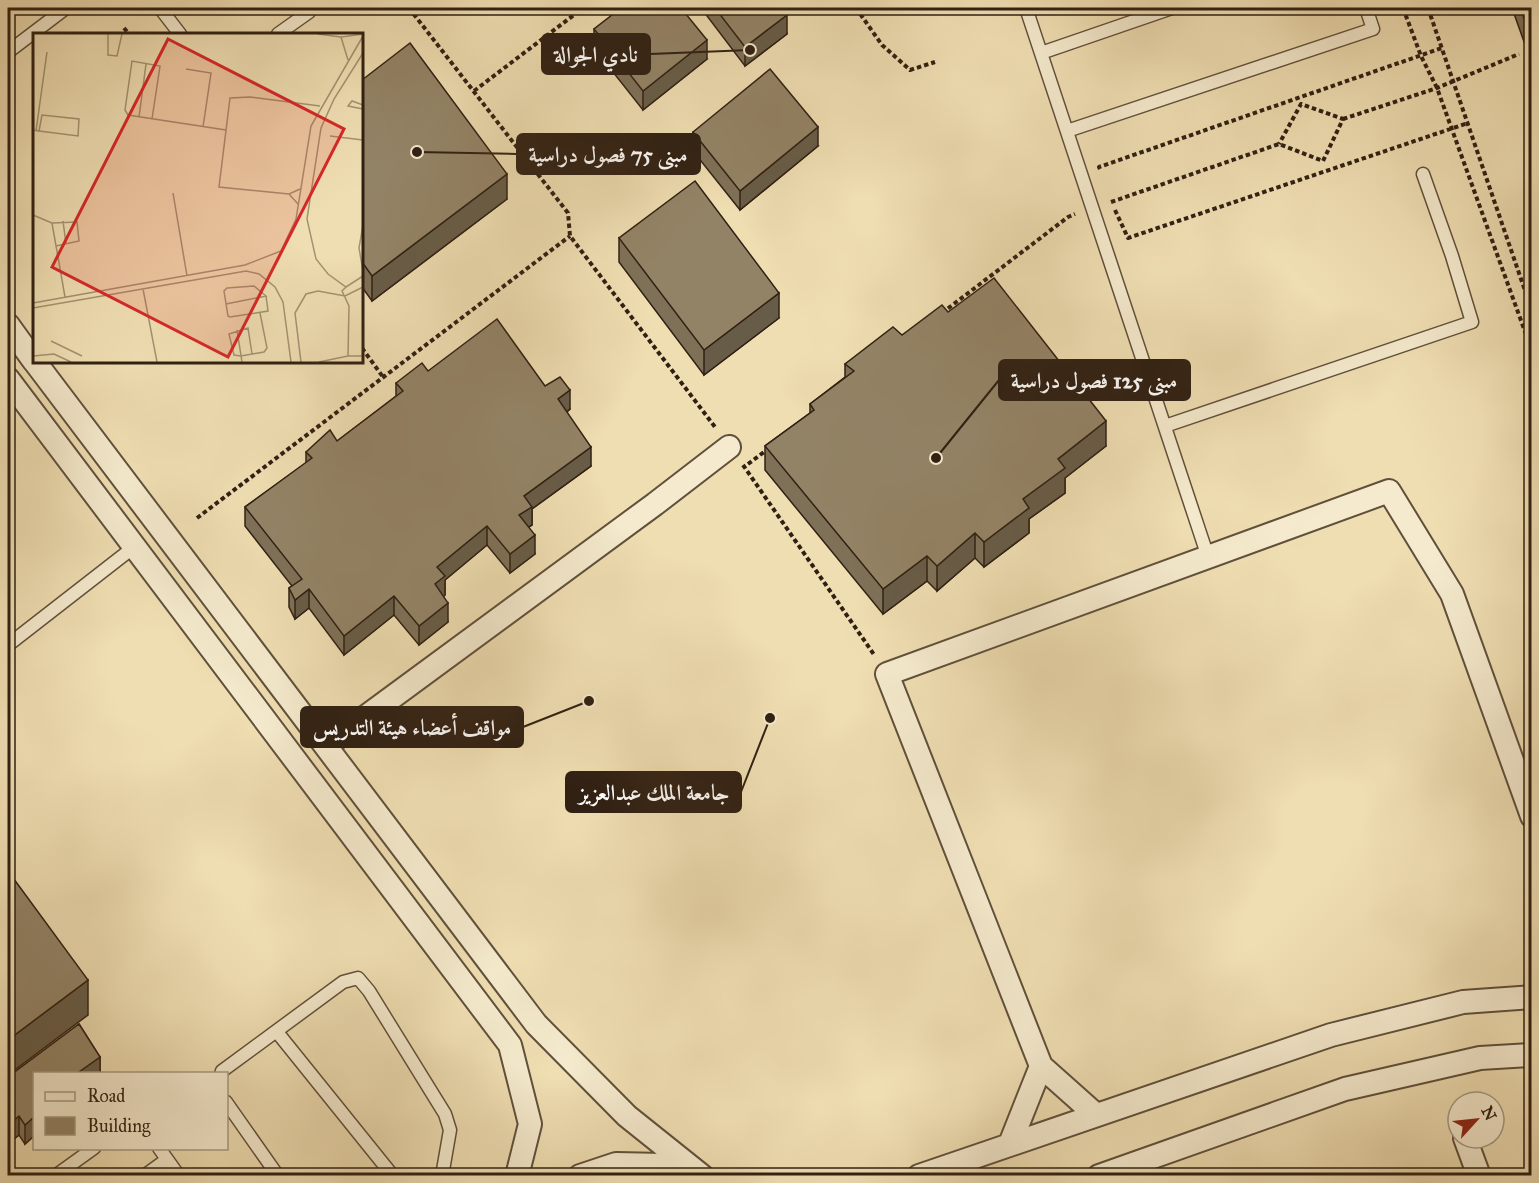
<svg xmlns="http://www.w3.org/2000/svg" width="1539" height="1183" viewBox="0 0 1539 1183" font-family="'IM FELL Great Primer',Amiri,serif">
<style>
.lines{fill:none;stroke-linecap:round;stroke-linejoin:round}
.lane-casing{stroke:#60503b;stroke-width:15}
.street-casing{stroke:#60503b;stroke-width:26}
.path{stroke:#302013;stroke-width:4;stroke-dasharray:4.5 3;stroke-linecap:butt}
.lane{stroke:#f5eacd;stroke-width:12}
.street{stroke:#f5eacd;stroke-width:22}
.wall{fill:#7e7158;stroke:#302013;stroke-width:1.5}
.shaded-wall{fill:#675c47;stroke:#302013;stroke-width:1.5}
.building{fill:#938366;stroke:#302013;stroke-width:1.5}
.inset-road{fill:none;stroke:#a39272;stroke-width:1.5}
.view{fill:#d62828;fill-opacity:0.15;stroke:#d62828;stroke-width:3}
.inset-edge{fill:none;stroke:#302013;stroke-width:3}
.leader{fill:none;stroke:#302013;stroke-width:2}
.callout-dot{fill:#302013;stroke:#f5eacd;stroke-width:2}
.callout{fill:#302013;stroke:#302013;stroke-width:2}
.callout-label{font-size:22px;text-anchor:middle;font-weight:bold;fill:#fff}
</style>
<rect width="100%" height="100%" fill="#efdeb2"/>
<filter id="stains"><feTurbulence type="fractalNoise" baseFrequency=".00333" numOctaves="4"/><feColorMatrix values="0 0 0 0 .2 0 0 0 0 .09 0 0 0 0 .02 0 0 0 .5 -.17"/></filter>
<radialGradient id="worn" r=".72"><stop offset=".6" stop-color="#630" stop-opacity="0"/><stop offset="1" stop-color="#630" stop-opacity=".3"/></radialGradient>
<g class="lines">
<g class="lane-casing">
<path id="lane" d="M 160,8 L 180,34
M 1026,8 L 1208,557
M 278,34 L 309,12 L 311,8
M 8,52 L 66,8
M 1041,53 L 1172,8
M 1067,131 L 1373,29 L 1366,8
M 1165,426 L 1472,322 L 1452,256 L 1423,174
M 8,645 L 134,547
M 277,1032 L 393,1176
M 221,1074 L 222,1071 L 343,982 L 358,978 L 369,991 L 445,1114 L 450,1130 L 442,1176
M 226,1102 L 278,1176
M 159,1148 L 179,1176
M 55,1176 L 94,1148
M 144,1176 L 166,1160"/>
</g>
<g class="street-casing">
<path id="street" d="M 8,325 L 34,361
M 35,362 L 536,1024 L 627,1116 L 702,1176
M 8,379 L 510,1045 L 530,1124 L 517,1176
M 326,746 L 655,504 L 729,447
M 1041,1066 L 887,674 L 1389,491 L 1452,594 L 1532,816
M 1465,1138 L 1479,1176
M 1010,1144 L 1041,1066 L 1096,1115
M 580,1176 L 616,1164 L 664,1165 L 691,1175
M 919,1176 L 1331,1035 L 1463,1002 L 1532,997
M 1099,1176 L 1345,1089 L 1480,1058 L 1532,1055"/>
</g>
<path class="path" d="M 409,8 L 568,213 L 570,236 L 715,427
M 856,8 L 882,45 L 910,70 L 935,62
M 1403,8 L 1421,56 L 1437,88 L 1532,351
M 1428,8 L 1532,311
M 124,28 L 129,34
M 474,91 L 583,8
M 1343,119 L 1437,88 L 1519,54
M 1100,169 L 1099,167 L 1442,48
M 1111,202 L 1279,144 L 1323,161 L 1343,119 L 1301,104 L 1279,144
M 1115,210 L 1128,238 L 1468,123
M 942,313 L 1068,217 L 1075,214
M 362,348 L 383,377
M 748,464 L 768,449
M 743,465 L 875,656
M 197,518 L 570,236"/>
<use href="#lane" class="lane"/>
<use href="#street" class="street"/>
</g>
<path class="wall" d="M 701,8 L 781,8 L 787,34 L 745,66 Z
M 1512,8 L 1532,8 L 1532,64 Z
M 594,29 L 707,59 L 643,110 L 594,48 Z
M 362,80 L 507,199 L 372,301 L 362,287 Z
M 693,132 L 818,146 L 740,210 L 693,151 Z
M 619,238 L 779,318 L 704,375 L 619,262 Z
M 948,312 L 1106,446 L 1065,478 L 1065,493 L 1029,519 L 1029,533 L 984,567 L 975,558 L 937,591 L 927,581 L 883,614 L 765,470 L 765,446 L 810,413 L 810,404 L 845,377 L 845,364 Z
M 428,371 L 545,386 L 570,409 L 567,412 L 591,466 L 532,509 L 532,525 L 529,527 L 535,554 L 510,573 L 487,545 L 445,580 L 445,595 L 443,597 L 448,622 L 419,645 L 394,615 L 344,655 L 309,608 L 295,619 L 289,607 L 289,588 L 292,586 L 245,526 L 245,507 L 306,463 L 306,452 L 337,441 L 396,396 L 396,383 Z
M 79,1024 L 100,1057 L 100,1074 L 34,1074 L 34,1136 L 25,1144 L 19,1135 L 8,1144 L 8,1077 Z"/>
<path class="shaded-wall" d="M 787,15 L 787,34 L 745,66 L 745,47 Z
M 707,40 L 707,59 L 643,110 L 643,91 Z
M 818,127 L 818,146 L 740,210 L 740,191 Z
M 507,174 L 507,199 L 372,301 L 372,276 Z
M 779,293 L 779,318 L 704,375 L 704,350 Z
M 570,390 L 570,409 L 558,418 L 558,399 Z
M 1106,421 L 1106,446 L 1065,478 L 1065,493 L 1029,519 L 1029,533 L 984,567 L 984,542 L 1023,499 L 1058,459 Z
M 591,447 L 591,466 L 532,509 L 532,525 L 519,533 L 519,515 L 524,496 Z
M 487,526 L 487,545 L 445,580 L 445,595 L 435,603 L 435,584 L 437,567 Z
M 975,533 L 975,558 L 937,591 L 937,566 Z
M 535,535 L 535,554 L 510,573 L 510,554 Z
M 927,556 L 927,581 L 883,614 L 883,589 Z
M 309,589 L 309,608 L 295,619 L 295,600 Z
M 394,596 L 394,615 L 344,655 L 344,636 Z
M 448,603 L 448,622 L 419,645 L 419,626 Z
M 88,980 L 88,1015 L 8,1075 L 8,1040 Z
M 100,1057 L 100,1074 L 76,1074 Z
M 19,1116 L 19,1135 L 8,1144 L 8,1125 Z
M 34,1117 L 34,1136 L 25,1144 L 25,1125 Z"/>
<path class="building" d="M 621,8 L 681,8 L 707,40 L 643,91 L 594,29 Z
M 715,8 L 781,8 L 787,15 L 745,47 Z
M 1520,8 L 1532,8 L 1532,39 Z
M 410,43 L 507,174 L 372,276 L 362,262 L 362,80 Z
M 770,69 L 818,127 L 740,191 L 693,132 Z
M 695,181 L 779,293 L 704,350 L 619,238 Z
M 994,278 L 1106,421 L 1058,459 L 1065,468 L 1023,499 L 1029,508 L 984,542 L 975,533 L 937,566 L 927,556 L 883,589 L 765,446 L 814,410 L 810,404 L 854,371 L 845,364 L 893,327 L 902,335 L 942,305 L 948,312 Z
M 497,319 L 545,386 L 560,377 L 570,390 L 558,399 L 591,447 L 524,496 L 532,507 L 519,515 L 535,535 L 510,554 L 487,526 L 437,567 L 445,576 L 435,584 L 448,603 L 419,626 L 394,596 L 344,636 L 309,589 L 295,600 L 289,588 L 302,579 L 245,507 L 312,458 L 306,452 L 330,430 L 337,441 L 403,391 L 396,383 L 422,363 L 428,371 Z
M 8,871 L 88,980 L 8,1040 Z
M 79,1024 L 100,1057 L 76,1074 L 34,1074 L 34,1117 L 25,1125 L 19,1116 L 8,1125 L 8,1077 Z"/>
<g transform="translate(33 33)">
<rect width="330" height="330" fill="#efdeb2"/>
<path class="inset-road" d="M 75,1 L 75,22 L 84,23 L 89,1M 285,1 L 308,4M 330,20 L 301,66 L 288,95 L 274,186 L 283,226 L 295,241 L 313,254 L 330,243M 315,27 L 308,4 L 330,1M 153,36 L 178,40 L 170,94M 330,72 L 319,68 L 315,73 L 330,76M 106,84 L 113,31M 119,86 L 127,33 L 99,28 L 92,77 L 95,82 L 193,97M 0,97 L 6,98 L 45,103 L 46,86 L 9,82 L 6,98M 3,98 L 14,19M 297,103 L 330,107M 140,160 L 154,243M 256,161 L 186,154 L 197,65 L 217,64 L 287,73M 265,171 L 256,161 L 267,156M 0,182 L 19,190 L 32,264M 30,188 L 33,211M 19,190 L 44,189 L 46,208 L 23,213M 330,192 L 326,215 L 330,238M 313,254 L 309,258 L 316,273 L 315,323 L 330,323M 110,256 L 124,329M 0,270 L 212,232 L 248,218 L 263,186 L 278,93 L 330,3M 193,271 L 233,263 L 221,253 L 194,255 L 191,258 L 195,283 L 197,284 L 235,278 L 233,263M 0,275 L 213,238 L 226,241 L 242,254 L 250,269 L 258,329M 204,297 L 209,329M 18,308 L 49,323M 219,321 L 215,295 L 196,301 L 201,322 L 208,323 L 219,321 L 231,319 L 234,315 L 227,280M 0,323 L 21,321 L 38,329M 268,329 L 262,280 L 273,261 L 285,258 L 312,263 L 330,254M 286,329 L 315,323"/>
<path class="view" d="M 135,6 L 311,96 L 195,324 L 19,234 Z"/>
<rect width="330" height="330" class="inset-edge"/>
</g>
<path class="leader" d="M750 50L650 54M417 152L517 154M936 458L999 380M589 701L523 727M770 718L741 792"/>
<g class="callout-dot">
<circle cx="750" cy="50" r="6"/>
<circle cx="417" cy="152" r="6"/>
<circle cx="936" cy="458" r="6"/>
<circle cx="589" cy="701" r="6"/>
<circle cx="770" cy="718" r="6"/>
</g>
<g class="callout">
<rect x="542" y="34" width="108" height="40" rx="6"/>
<rect x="517" y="134" width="183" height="40" rx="6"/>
<rect x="999" y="360" width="191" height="40" rx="6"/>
<rect x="301" y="707" width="222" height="40" rx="6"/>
<rect x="566" y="772" width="175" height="40" rx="6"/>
</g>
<g class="callout-label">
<text x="596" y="62">نادي الجوالة</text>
<text x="608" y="162">مبنى 75 فصول دراسية</text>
<text x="1094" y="388">مبنى 125 فصول دراسية</text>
<text x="412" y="735">مواقف أعضاء هيئة التدريس</text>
<text x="654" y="800">جامعة الملك عبدالعزيز</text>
</g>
<rect width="1539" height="1183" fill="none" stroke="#efdeb2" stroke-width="30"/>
<rect x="9" y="9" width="1521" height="1165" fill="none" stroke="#302013" stroke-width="3"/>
<rect x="15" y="15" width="1509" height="1153" fill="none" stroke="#302013" stroke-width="1.5"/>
<rect x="33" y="1072" width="195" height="78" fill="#f5eacd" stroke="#a69983" stroke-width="1.5"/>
<rect x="45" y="1092" width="30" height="9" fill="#f5eacd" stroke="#a69983" stroke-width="1.5"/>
<text x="87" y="1102" font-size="18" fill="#302013">Road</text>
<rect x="45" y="1117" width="30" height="18" fill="#938366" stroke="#a69983" stroke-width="1.5"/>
<text x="87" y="1132" font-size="18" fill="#302013">Building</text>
<g transform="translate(1476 1120) rotate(63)"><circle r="28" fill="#f5eacd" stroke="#a69983" stroke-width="1.5"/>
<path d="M0-4.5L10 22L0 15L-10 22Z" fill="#8f2418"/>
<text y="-9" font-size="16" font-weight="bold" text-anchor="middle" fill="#302013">N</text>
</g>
<rect width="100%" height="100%" filter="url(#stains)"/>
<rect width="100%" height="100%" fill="url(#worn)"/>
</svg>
